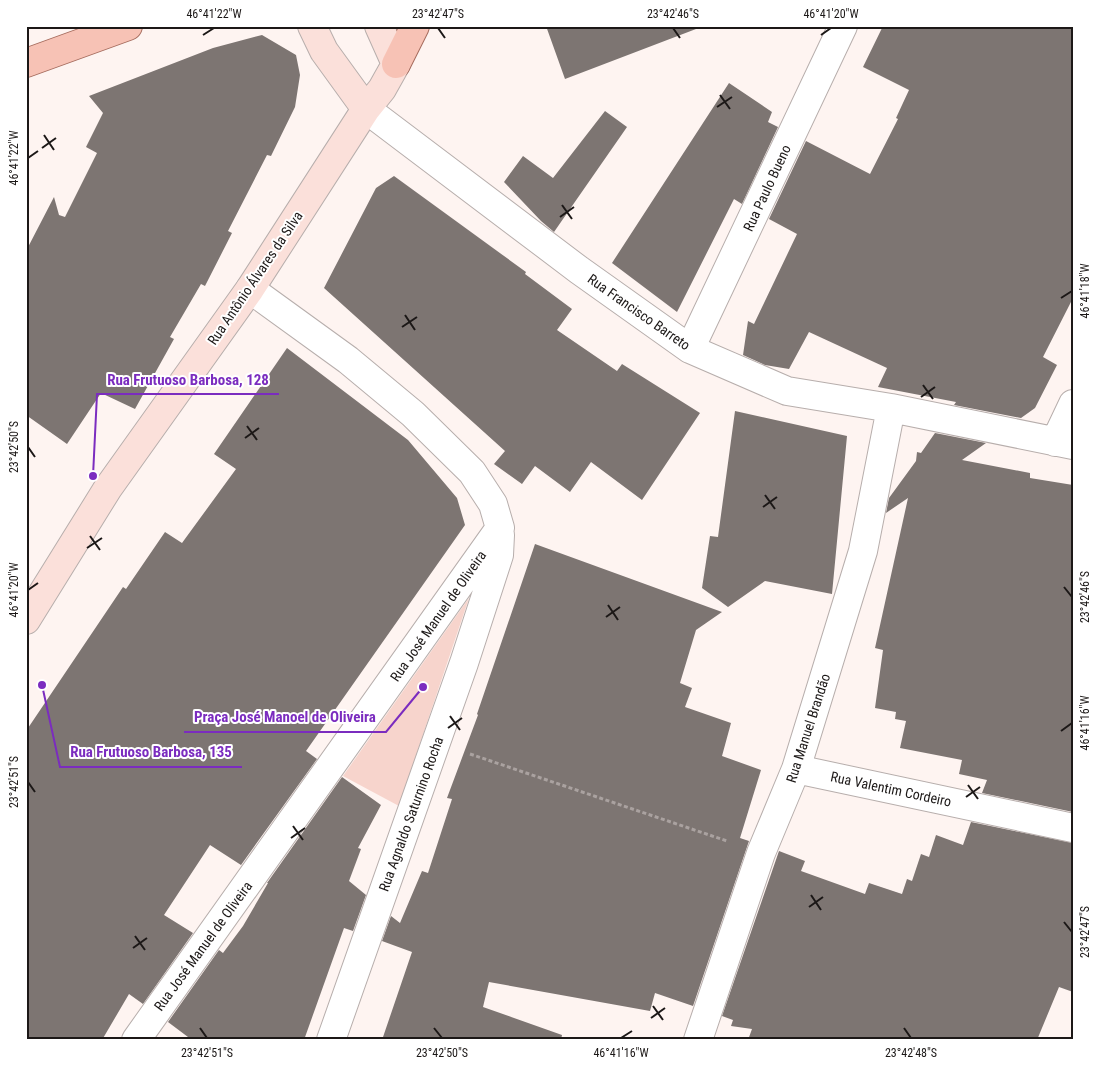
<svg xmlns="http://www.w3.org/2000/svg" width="1099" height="1066" viewBox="0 0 1099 1066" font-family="'Roboto Condensed',sans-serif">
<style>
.green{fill:#f7d4cc}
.building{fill:#7d7572}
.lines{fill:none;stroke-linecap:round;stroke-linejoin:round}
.street-casing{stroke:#b7aeac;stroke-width:30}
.secondary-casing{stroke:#b7aeac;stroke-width:30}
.primary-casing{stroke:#a66c5e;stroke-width:30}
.path{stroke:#aaa2a0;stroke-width:3;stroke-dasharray:4 2.5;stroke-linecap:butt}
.street{stroke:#fff;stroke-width:28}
.secondary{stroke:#fbe0da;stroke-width:28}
.primary{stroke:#f7c2b5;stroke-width:28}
.ticks{fill:none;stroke:#1c1817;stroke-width:2}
.labels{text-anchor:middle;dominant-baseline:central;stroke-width:4;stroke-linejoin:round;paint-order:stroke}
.street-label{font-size:14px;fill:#1c1817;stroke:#fff}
.leader{fill:none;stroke:#7b2cbf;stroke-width:2}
.callout-dot{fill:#7b2cbf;stroke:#fff;stroke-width:2}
.callout-label{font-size:15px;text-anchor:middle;font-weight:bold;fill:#7b2cbf;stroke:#fff;stroke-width:4;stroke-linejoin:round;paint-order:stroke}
.neatline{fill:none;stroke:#1c1817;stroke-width:2}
.ticks-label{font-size:12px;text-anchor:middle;fill:#1c1817}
</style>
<rect width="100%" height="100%" fill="#fef4f1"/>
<path class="green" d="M 469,598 L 399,806 L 343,776 Z"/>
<path class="building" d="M 546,26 L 696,26 L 696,29 L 565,79 Z
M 883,26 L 1073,26 L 1073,298 L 1043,357 L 1057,365 L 1035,408 L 1021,418 L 954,405 L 956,402 L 878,387 L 887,368 L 809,332 L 789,369 L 765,365 L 743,355 L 748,321 L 754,324 L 797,234 L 769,219 L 806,141 L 870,174 L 898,119 L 896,118 L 909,90 L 863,67 Z
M 262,35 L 296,55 L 300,75 L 295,107 L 271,156 L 267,155 L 228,231 L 232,233 L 205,286 L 201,284 L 170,337 L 174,339 L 135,409 L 101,393 L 67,444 L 26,415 L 26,251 L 54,197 L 59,215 L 65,217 L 97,153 L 86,147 L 103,113 L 89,96 L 213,48 Z
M 729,83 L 772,112 L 768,122 L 778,127 L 742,204 L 734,199 L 677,312 L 612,263 Z
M 605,111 L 627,127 L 554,232 L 541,221 L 504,182 L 523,156 L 553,178 Z
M 394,176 L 526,272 L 525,274 L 572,309 L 557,330 L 617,371 L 622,364 L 700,413 L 642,500 L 591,462 L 570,492 L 535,466 L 522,484 L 494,464 L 505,451 L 324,288 L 376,188 Z
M 287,348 L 408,440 L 457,498 L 465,525 L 306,751 L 317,759 L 241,865 L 210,845 L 164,915 L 193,933 L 143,1004 L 129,994 L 102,1040 L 26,1040 L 26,731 L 123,587 L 126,589 L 165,532 L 182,543 L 236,469 L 214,454 Z
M 735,411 L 847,436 L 832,594 L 765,581 L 728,607 L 702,588 L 710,536 L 718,537 Z
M 935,433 L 986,443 L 962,460 L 1030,473 L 1030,478 L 1073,485 L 1073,812 L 982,793 L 987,780 L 959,774 L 962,760 L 900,748 L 906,721 L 895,719 L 896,712 L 875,708 L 883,650 L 875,648 L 908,498 L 886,513 L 889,498 L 916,461 L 917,452 L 921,453 Z
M 535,544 L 722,612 L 696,630 L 680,683 L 692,688 L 685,707 L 731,723 L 722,756 L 761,770 L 740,838 L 749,841 L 693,1006 L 655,993 L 650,1011 L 489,982 L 483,1007 L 562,1035 L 561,1040 L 382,1040 L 412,952 L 382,941 L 391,916 L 400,923 L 422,871 L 428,873 L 452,799 L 447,798 L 478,715 L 477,714 Z
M 342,777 L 381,805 L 358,848 L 361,849 L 349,881 L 366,895 L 353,931 L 344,928 L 304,1040 L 192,1040 L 168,1022 L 219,950 L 223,953 L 243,926 L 268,883 L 267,883 Z
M 971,822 L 1073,843 L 1073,992 L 1059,987 L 1037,1040 L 748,1040 L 752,1029 L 731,1026 L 733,1020 L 722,1016 L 779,851 L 805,861 L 801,871 L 865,894 L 869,883 L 902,894 L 907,879 L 912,881 L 921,854 L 929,857 L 936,835 L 963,845 Z"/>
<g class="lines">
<g class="street-casing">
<path id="street" d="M 366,109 L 579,270 L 690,349 L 787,391 L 891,408 L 1073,445
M 690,349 L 843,26
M 1055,442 L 1073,404
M 796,769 L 1073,828
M 136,1040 L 500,528 L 493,504 L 472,472 L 413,414 L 348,360 L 250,289
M 331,1040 L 464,663 L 499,555 L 500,535
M 698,1040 L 761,853 L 796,769 L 863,551 L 891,408"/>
</g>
<g class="secondary-casing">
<path id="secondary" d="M 312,26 L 324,51 L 366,109
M 26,620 L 108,488 L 250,289 L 366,109 L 382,89 L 396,64 L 379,26"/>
</g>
<g class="primary-casing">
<path id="primary" d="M 26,63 L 128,26
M 396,64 L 415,26"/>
</g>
<path class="path" d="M 470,754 L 727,841"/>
<use href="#street" class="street"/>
<use href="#secondary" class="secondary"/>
<use href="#primary" class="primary"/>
</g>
<path class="ticks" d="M 438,28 L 445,38M 673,28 L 680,38M 203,35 L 214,28M 821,35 L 831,28M 720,95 L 730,109M 717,107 L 732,97M 44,135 L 54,150M 42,148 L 56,138M 28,158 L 38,151M 562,205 L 572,219M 560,217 L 574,207M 1061,298 L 1072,291M 405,315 L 415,330M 402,327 L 417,317M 923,385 L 933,399M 921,397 L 935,387M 247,426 L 257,440M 245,438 L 259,428M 28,447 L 35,457M 765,495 L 775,509M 763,507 L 777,497M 90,536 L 100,550M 87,548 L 102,538M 1064,587 L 1072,597M 28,590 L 38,583M 608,605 L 618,620M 606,617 L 620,607M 450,716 L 460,730M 448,728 L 462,718M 1061,731 L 1072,723M 28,782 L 35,792M 968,785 L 978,799M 966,797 L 980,787M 293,826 L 303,840M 291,838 L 305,828M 811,895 L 821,910M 809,907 L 823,897M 1064,922 L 1072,932M 135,936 L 145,950M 133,948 L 147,938M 653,1006 L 663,1020M 651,1018 L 665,1008M 200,1028 L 207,1038M 434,1028 L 442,1038M 904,1028 L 911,1038M 621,1038 L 632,1031"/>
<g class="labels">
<g class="street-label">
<text transform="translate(767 188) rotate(-65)">Rua Paulo Bueno</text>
<text transform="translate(255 278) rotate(-56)">Rua Antônio Álvares da Silva</text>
<text transform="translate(639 312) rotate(35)">Rua Francisco Barreto</text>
<text transform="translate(438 616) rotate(-55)">Rua José Manuel de Oliveira</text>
<text transform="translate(808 728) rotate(-72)">Rua Manuel Brandão</text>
<text transform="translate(891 789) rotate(12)">Rua Valentim Cordeiro</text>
<text transform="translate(411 814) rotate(-70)">Rua Agnaldo Saturnino Rocha</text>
<text transform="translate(203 946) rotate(-54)">Rua José Manuel de Oliveira</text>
</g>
</g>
<path class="leader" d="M93 476L97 394H279M423 687L386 732H184M42 685L60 767H242"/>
<g class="callout-dot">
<circle cx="93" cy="476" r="5"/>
<circle cx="423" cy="687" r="5"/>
<circle cx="42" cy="685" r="5"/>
</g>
<g class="callout-label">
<text x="188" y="385">Rua Frutuoso Barbosa, 128</text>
<text x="285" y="722">Praça José Manoel de Oliveira</text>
<text x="151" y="757">Rua Frutuoso Barbosa, 135</text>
</g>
<rect width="1099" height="1066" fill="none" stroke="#ffffff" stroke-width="55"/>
<rect x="28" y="28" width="1044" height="1010" class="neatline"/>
<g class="ticks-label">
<text x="214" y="18">46°41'22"W</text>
<text x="438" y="18">23°42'47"S</text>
<text x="673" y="18">23°42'46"S</text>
<text x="831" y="18">46°41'20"W</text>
<text transform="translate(14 158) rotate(-90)" y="4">46°41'22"W</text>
<text transform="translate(1085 291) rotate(-90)" y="4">46°41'18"W</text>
<text transform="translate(14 447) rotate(-90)" y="4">23°42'50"S</text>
<text transform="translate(14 590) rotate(-90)" y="4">46°41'20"W</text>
<text transform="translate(1085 597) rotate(-90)" y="4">23°42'46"S</text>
<text transform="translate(1085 723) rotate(-90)" y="4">46°41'16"W</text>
<text transform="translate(14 782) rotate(-90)" y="4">23°42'51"S</text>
<text transform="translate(1085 932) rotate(-90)" y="4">23°42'47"S</text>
<text x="207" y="1057">23°42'51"S</text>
<text x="442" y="1057">23°42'50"S</text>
<text x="621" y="1057">46°41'16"W</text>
<text x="911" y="1057">23°42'48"S</text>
</g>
</svg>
